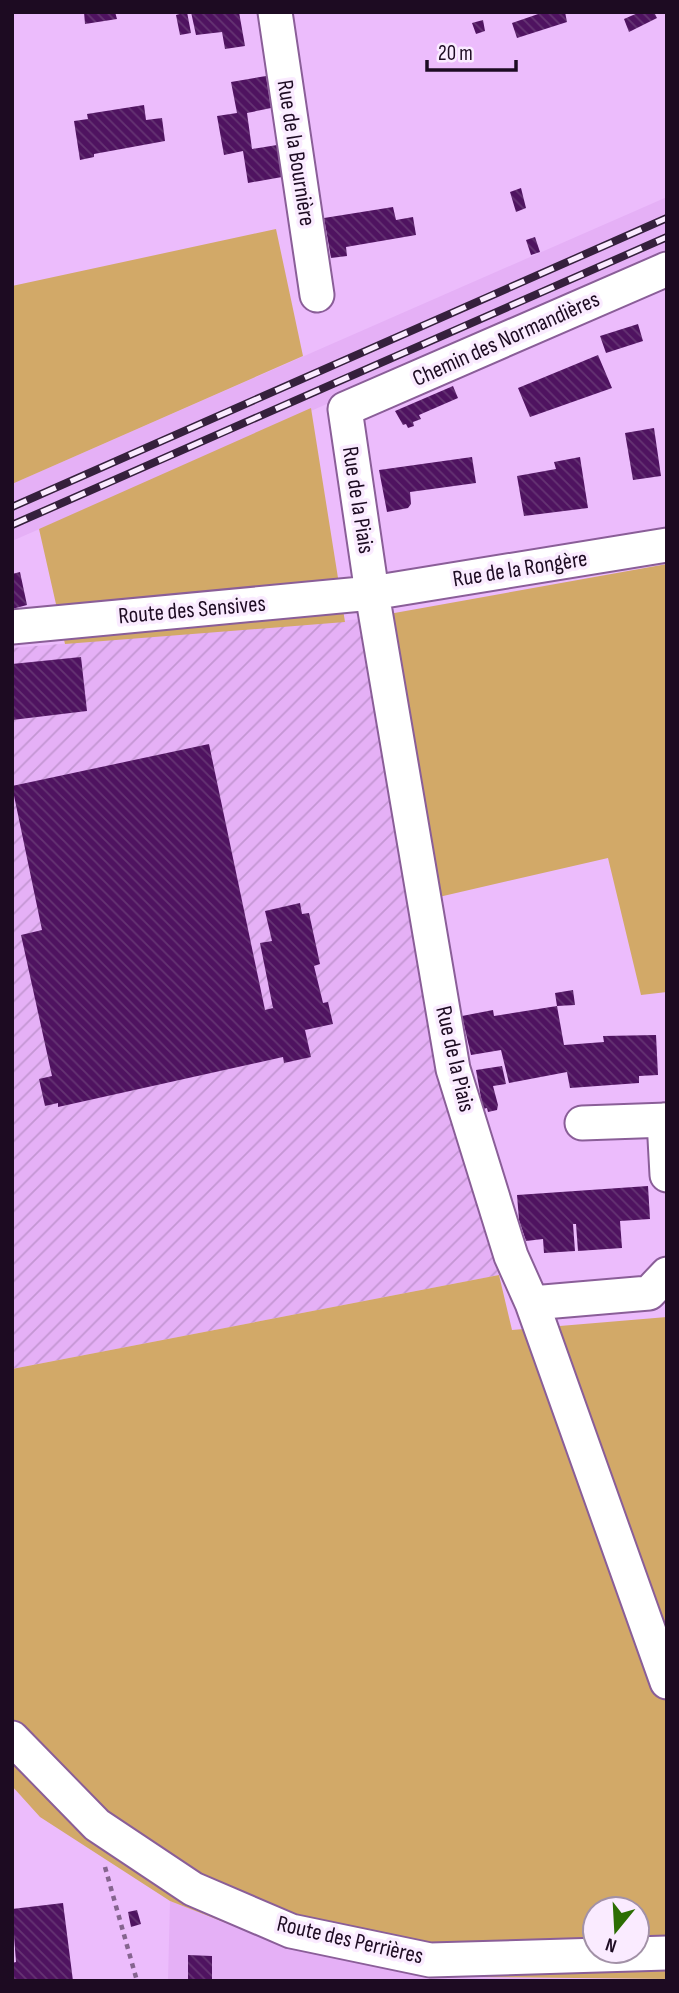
<svg xmlns="http://www.w3.org/2000/svg" width="679" height="1993" viewBox="0 0 679 1993" font-family="'Sofia Sans Condensed',sans-serif">
<style>
.built{fill:#e5b0f6}
.industrial{fill:url(#industrial-furrows)}
.green{fill:#d2a968;fill-rule:evenodd}
.building{fill:url(#building-back-hatch)}
.lines{fill:none;stroke-linecap:round;stroke-linejoin:round}
.street-casing{stroke:#8a5e98;stroke-width:37}
.path{stroke:#85648f;stroke-width:4.5;stroke-dasharray:5 5;stroke-linecap:butt}
.street{stroke:#fff;stroke-width:33}
.rail-casing{stroke:#35203c;stroke-width:8}
.rail{stroke:#faebff;stroke-width:5;stroke-dasharray:16;stroke-linecap:butt}
.labels{text-anchor:middle;dominant-baseline:central;stroke-width:7;stroke-linejoin:round;paint-order:stroke}
.street-label{font-size:23px;fill:#1d0b22;stroke:#faebff}
</style>
<defs>
<pattern id="industrial-furrows" width="10" height="10" patternUnits="userSpaceOnUse" patternTransform="scale(1.75)"><rect width="10" height="10" fill="#e5b0f6"/><path d="M-1 1l2-2M0 10L10 0M9 11l2-2" fill="none" stroke="#c496d3"/></pattern>
<pattern id="building-back-hatch" width="6" height="6" patternUnits="userSpaceOnUse" patternTransform="scale(1.75)"><rect width="6" height="6" fill="#4f1360"/><path d="M-1 5l2 2M0 0l6 6M5-1l2 2" fill="none" stroke="#653473"/></pattern>
</defs>
<rect width="100%" height="100%" fill="#ecbcfc"/>
<path class="built" d="M 667,197 L 667,256 L 12,541 L 12,484 Z
M 170,1901 L 239,1928 L 341,1956 L 480,1977 L 667,1981 L 168,1981 Z"/>
<path class="industrial" d="M 361,619 L 437,1072 L 499,1275 L 12,1369 L 12,648 Z"/>
<path class="green" d="M 276,229 L 303,356 L 12,484 L 12,286 Z
M 311,408 L 345,622 L 65,644 L 39,529 Z
M 667,564 L 667,992 L 641,995 L 608,858 L 413,903 L 361,619 Z
M 499,1275 L 512,1330 L 667,1317 L 667,1979 L 479,1977 L 341,1956 L 239,1928 L 170,1901 L 40,1817 L 12,1786 L 12,1369 ZM 595,1909 L 637,1909 L 637,1951 L 595,1951 Z"/>
<path class="building" d="M 84,12 L 115,12 L 117,19 L 85,24 Z
M 187,12 L 191,33 L 180,35 L 176,15 Z
M 191,12 L 239,12 L 245,46 L 225,49 L 222,32 L 196,35 Z
M 544,12 L 565,12 L 567,22 L 517,38 L 512,23 Z
M 640,12 L 654,12 L 657,18 L 629,32 L 624,19 Z
M 483,20 L 485,31 L 476,34 L 472,23 Z
M 266,76 L 271,108 L 247,113 L 252,149 L 277,145 L 282,177 L 248,183 L 243,151 L 224,155 L 217,116 L 237,113 L 231,82 Z
M 144,105 L 146,120 L 162,118 L 165,141 L 94,154 L 94,157 L 80,160 L 74,121 L 88,119 L 87,114 Z
M 521,188 L 526,208 L 516,212 L 510,192 Z
M 393,207 L 396,220 L 413,217 L 416,235 L 346,247 L 347,256 L 331,258 L 324,218 Z
M 535,237 L 540,252 L 531,255 L 526,240 Z
M 638,324 L 643,341 L 606,353 L 600,336 Z
M 598,355 L 612,388 L 530,417 L 518,388 Z
M 453,386 L 458,398 L 419,415 L 421,419 L 413,422 L 414,426 L 408,428 L 406,424 L 403,425 L 395,411 Z
M 654,428 L 661,476 L 633,480 L 625,433 Z
M 472,457 L 476,483 L 410,492 L 411,504 L 408,508 L 387,512 L 379,470 Z
M 580,457 L 588,508 L 524,516 L 517,476 L 556,469 L 554,462 Z
M 20,572 L 27,605 L 12,609 L 12,574 Z
M 81,657 L 87,711 L 12,720 L 12,664 Z
M 209,744 L 265,1010 L 273,1008 L 260,943 L 272,941 L 265,911 L 300,903 L 302,914 L 309,913 L 320,964 L 314,966 L 323,1003 L 328,1002 L 333,1024 L 305,1030 L 311,1057 L 284,1063 L 283,1057 L 58,1107 L 58,1103 L 45,1106 L 39,1079 L 52,1076 L 21,935 L 42,930 L 12,786 Z
M 573,990 L 575,1005 L 557,1006 L 555,993 Z
M 557,1006 L 564,1045 L 604,1042 L 603,1036 L 656,1035 L 658,1075 L 639,1076 L 639,1083 L 570,1088 L 567,1072 L 509,1083 L 501,1050 L 471,1055 L 462,1016 L 493,1010 L 494,1016 Z
M 502,1066 L 506,1084 L 493,1086 L 498,1105 L 497,1110 L 488,1112 L 487,1108 L 483,1109 L 476,1070 Z
M 648,1186 L 650,1219 L 620,1221 L 622,1248 L 578,1251 L 576,1224 L 573,1224 L 575,1251 L 544,1253 L 543,1239 L 526,1241 L 519,1220 L 517,1195 Z
M 63,1903 L 73,1981 L 12,1981 L 12,1963 L 16,1962 L 12,1909 Z
M 137,1910 L 141,1924 L 131,1927 L 128,1912 Z
M 188,1955 L 212,1956 L 212,1981 L 188,1981 Z"/>
<g class="lines">
<g class="street-casing">
<path id="street" d="M 275,12 L 317,295
M 667,269 L 345,409 L 372,593 L 453,1069 L 511,1256 L 532,1303 L 667,1682
M 12,627 L 372,593 L 667,545
M 664,1120 L 667,1175
M 582,1123 L 667,1120
M 532,1303 L 649,1293 L 667,1274
M 12,1738 L 97,1825 L 193,1889 L 291,1931 L 430,1960 L 667,1953"/>
</g>
<path class="path" d="M 105,1867 L 137,1981"/>
<use href="#street" class="street"/>
<g class="rail-casing">
<path id="rail" d="M 12,507 L 667,218
M 12,525 L 667,237"/>
</g>
<use href="#rail" class="rail"/>
</g>
<g class="labels">
<g class="street-label">
<text transform="translate(296 153) rotate(81)">Rue de la Bournière</text>
<text transform="translate(506 339) rotate(-24)">Chemin des Normandières</text>
<text transform="translate(358 500) rotate(81)">Rue de la Piais</text>
<text transform="translate(520 569) rotate(-9)">Rue de la Rongère</text>
<text transform="translate(192 610) rotate(-5)">Route des Sensives</text>
<text transform="translate(455 1059) rotate(77)">Rue de la Piais</text>
<text transform="translate(350 1940) rotate(13)">Route des Perrières</text>
</g>
</g>
<rect width="679" height="1993" fill="none" stroke="#1d0b22" stroke-width="28"/>
<g transform="translate(616 1930) rotate(198)"><circle r="33" fill="#faebff" stroke="#a291a7" stroke-width="2"/>
<path d="M0-5L12 26L0 18L-12 26Z" fill="#2c6d03"/>
<text y="-10" font-size="19" font-weight="bold" text-anchor="middle" fill="#1d0b22">N</text>
</g>
<path d="M427 60v10h89v-10" fill="none" stroke="#1d0b22" stroke-width="3.5"/>
<text x="438" y="60" font-size="21" fill="#1d0b22" stroke="#faebff" stroke-width="5" paint-order="stroke">20 m</text>
</svg>
